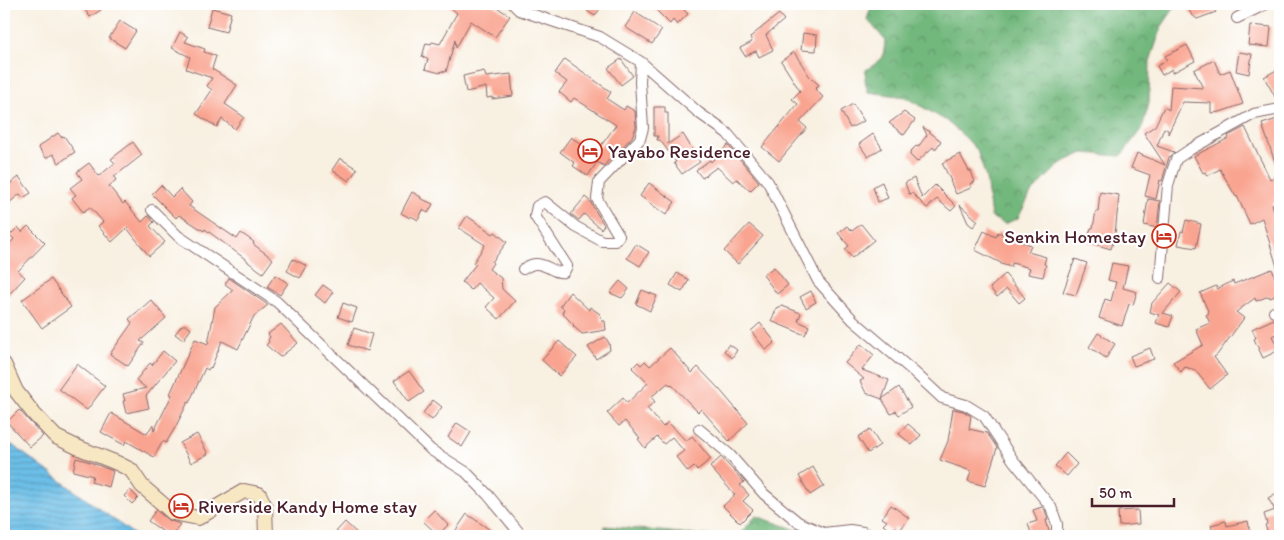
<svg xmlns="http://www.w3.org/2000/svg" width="1284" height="540" viewBox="0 0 1284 540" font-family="Itim,sans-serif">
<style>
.forest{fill:url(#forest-crowns);stroke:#5e6c54}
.water{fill:url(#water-rules);stroke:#5b6f8a}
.building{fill:#f9a490}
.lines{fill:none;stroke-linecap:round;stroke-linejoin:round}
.street-casing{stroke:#87686b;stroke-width:12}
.secondary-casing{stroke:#87686b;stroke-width:16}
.street{stroke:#fff;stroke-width:10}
.secondary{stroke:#f7e8c3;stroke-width:14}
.labels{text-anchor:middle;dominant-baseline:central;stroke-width:4.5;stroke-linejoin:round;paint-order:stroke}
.poi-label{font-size:19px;fill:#4a1f2b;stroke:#fff;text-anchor:start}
</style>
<defs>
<pattern id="forest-crowns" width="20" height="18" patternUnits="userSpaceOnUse" patternTransform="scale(1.25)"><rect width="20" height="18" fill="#72b87d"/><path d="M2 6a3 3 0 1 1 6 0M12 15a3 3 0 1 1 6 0" fill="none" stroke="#609567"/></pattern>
<pattern id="water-rules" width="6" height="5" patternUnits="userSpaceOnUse" patternTransform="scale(1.25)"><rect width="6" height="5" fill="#6cbfe8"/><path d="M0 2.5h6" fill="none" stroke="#5b9bbc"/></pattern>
</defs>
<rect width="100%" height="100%" fill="#fff"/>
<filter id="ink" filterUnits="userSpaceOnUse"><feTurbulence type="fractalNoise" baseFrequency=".02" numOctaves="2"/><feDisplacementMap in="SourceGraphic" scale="10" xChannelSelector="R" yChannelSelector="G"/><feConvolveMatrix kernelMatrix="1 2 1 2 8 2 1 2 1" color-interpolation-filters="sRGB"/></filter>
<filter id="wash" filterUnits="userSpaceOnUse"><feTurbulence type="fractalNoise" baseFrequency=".0096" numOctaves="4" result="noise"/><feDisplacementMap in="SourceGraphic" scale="20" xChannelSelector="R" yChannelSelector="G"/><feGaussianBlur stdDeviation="1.12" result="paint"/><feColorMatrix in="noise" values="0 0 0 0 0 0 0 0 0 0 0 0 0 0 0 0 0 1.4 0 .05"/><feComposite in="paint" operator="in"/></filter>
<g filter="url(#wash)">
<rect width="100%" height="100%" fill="#f8f0e1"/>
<path class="forest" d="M 874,4 L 1177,4 L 1162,26 L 1150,61 L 1149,103 L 1142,128 L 1121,156 L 1083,153 L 1061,163 L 1031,193 L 1018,218 L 1005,224 L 991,217 L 986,178 L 977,150 L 965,137 L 945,120 L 905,97 L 868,92 L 865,80 L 866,70 C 881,60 884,59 885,40 L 867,19 L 871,7 Z
M 756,516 L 800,531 L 805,536 L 609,536 L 604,526 L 714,536 L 739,535 Z"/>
<path class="water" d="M 4,439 L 136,536 L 4,536 Z"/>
<g id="blocks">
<path class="building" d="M 81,4 L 97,4 L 101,10 L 90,17 Z
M 446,4 L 492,4 L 510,16 L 495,37 L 471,21 L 456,48 L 455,40 L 446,72 L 441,71 L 440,73 L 425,69 L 428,59 L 422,57 L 426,43 L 431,44 L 432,42 L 440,44 L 457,13 Z
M 591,4 L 603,4 L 595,16 L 587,11 Z
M 650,4 L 678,4 L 688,14 L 677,25 L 673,20 L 670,24 Z
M 1186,4 L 1212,4 L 1216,12 L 1197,19 L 1191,14 Z
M 212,8 L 231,13 L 226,32 L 207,27 Z
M 635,12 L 662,30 L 652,44 L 625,27 Z
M 779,14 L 784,20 L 766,35 L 773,50 L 759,57 L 756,51 L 745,56 L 740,48 L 752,42 L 750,37 Z
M 120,21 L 136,31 L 125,48 L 109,38 Z
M 1250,25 L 1271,27 L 1269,47 L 1248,45 Z
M 180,32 L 188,37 L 185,42 L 205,49 L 204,52 L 216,56 L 212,69 L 237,85 L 225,104 L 244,117 L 235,129 L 222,119 L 217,127 L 196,114 L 212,90 L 207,86 L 212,78 L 186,69 L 190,57 L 172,48 Z
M 803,33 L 817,35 L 816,51 L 801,50 Z
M 1187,45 L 1195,61 L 1172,73 L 1172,69 L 1162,75 L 1157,66 L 1167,60 L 1165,56 Z
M 794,52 L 810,77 L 819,85 L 815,89 L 823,97 L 800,122 L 807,128 L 779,161 L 762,147 L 798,104 L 792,99 L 800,91 L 781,61 Z
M 1239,52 L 1252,54 L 1249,74 L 1236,71 Z
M 565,59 L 611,92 L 607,99 L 624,110 L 626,106 L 635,111 L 636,127 L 632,137 L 616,154 L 614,153 L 604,166 L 597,162 L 588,176 L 573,166 L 575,163 L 560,152 L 571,137 L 589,150 L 594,143 L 600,147 L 616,125 L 574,98 L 571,102 L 559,92 L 567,82 L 555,73 Z
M 621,59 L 633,76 L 621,85 L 608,68 Z
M 1214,60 L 1220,74 L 1230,70 L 1243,104 L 1220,112 L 1211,113 L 1211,103 L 1183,102 L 1168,134 L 1168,130 L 1164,128 L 1157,146 L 1174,152 L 1169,157 L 1162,181 L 1160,180 L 1156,199 L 1145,196 L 1150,175 L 1131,168 L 1137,153 L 1165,165 L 1144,133 L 1155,126 L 1164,107 L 1169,110 L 1171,86 L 1203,88 L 1194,70 Z
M 1280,68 L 1280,102 L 1278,102 L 1264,77 Z
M 484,71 L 486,77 L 511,74 L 513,96 L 492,99 L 492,97 L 487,98 L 486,87 L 466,92 L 463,76 Z
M 853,104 L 864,121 L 850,128 L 841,111 Z
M 654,107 L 665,107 L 665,113 L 668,113 L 668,144 L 683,134 L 700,162 L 682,174 L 674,163 L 676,162 L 660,140 L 657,140 L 658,136 L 654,136 Z
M 904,112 L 915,120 L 904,135 L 889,123 Z
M 1280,118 L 1280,174 L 1279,174 L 1262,124 Z
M 923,127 L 941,141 L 935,150 L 933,147 L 917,162 L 910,155 L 910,152 L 916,146 L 918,147 L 927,135 Z
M 1245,127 L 1270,179 L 1280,174 L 1280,202 L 1272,204 L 1280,230 L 1280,269 L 1278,270 L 1262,218 L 1250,224 L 1237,196 L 1236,197 L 1220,169 L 1207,176 L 1205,172 L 1203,173 L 1194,156 L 1229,138 L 1228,136 Z
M 58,133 L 61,137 L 64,136 L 75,152 L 59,163 L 53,154 L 46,158 L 38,147 Z
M 873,134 L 882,148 L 868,157 L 859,144 Z
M 133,142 L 142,155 L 114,177 L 116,180 L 109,186 L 123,204 L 125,202 L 142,222 L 148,216 L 154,222 L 150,226 L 165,242 L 149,256 L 127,228 L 112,242 L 98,226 L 103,222 L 90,207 L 83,212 L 72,198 L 76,195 L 70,188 L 82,179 L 77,172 L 89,163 L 99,176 L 115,163 L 111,159 Z
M 728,145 L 759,182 L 750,191 L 737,179 L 733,182 L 717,167 L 702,178 L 696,170 L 710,160 L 711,162 Z
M 960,154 L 969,171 L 971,171 L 975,182 L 970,184 L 971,188 L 956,194 L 950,181 L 951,181 L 942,163 Z
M 340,158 L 357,169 L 349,181 L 332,170 Z
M 4,175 L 11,183 L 19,177 L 31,193 L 23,198 L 20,194 L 4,207 Z
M 914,178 L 922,198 L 935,185 L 956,206 L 951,211 L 937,199 L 927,208 L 912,193 L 909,194 L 905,183 Z
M 882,182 L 888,198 L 878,202 L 873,187 L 876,185 Z
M 649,183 L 675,202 L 666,215 L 640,196 Z
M 161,185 L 172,197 L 180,189 L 192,202 L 189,206 L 237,239 L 241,233 L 254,242 L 253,244 L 273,259 L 263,273 L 248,262 L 248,261 L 205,229 L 204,231 L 179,215 L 176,218 L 152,194 Z
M 412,192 L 421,197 L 420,198 L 433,204 L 428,213 L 423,210 L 418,220 L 411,216 L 410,218 L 401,213 Z
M 1100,192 L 1119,195 L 1115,234 L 1111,249 L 1087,242 L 1091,228 L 1093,228 L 1096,211 L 1098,212 Z
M 585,197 L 591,202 L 592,205 L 604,225 L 601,229 L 584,214 L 579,220 L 571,214 Z
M 1148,199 L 1160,201 L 1157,228 L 1144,225 Z
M 960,205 L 978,221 L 973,227 L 968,223 Z
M 467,216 L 493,234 L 495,232 L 507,242 L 492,262 L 493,263 L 489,269 L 501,278 L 502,289 L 515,301 L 499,319 L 486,307 L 494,298 L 477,283 L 471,290 L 462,282 L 476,264 L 473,263 L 485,245 L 459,228 Z
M 1186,220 L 1201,224 L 1196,248 L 1178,245 L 1181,231 L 1183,232 Z
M 749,224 L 763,236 L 738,264 L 724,251 Z
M 861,224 L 874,240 L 852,258 L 845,249 L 849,246 L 838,233 L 847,226 L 852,231 Z
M 28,226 L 45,243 L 18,271 L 25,277 L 4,300 L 4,250 L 14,239 L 10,235 L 18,227 L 22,232 Z
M 984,231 L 996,237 L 998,232 L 1009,237 L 1010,236 L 1021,239 L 1020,241 L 1031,245 L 1028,252 L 1046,257 L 1044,264 L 1046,265 L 1043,277 L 1028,274 L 1030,268 L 1012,263 L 1011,267 L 1001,264 L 1001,263 L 975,250 Z
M 636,244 L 649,252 L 640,266 L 627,258 Z
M 293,259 L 307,266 L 300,278 L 287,271 Z
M 1075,259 L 1087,263 L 1076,295 L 1063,292 Z
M 1112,263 L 1128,266 L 1123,288 L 1137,292 L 1133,305 L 1129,304 L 1122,326 L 1099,318 L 1105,299 L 1111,301 L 1116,282 L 1108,280 Z
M 774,267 L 788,285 L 777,294 L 763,275 Z
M 1272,269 L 1280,288 L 1280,294 L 1270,298 L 1269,296 L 1256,301 L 1255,298 L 1236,312 L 1244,318 L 1217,355 L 1214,357 L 1227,375 L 1210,389 L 1195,370 L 1185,367 L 1181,372 L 1173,362 L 1203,345 L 1196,329 L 1210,323 L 1206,315 L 1209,313 L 1200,293 L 1216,286 L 1217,289 L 1233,281 L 1234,284 Z
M 677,273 L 689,280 L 682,292 L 670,285 Z
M 1005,274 L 1025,298 L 1019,303 L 1007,289 L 997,297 L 990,288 Z
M 275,275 L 288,283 L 280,295 L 267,287 Z
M 229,278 L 268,305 L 254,316 L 238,349 L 222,341 L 211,368 L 210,367 L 208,370 L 205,368 L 189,403 L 188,402 L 176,426 L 166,443 L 163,441 L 154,457 L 126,441 L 124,445 L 101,432 L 111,413 L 147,434 L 153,424 L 154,431 L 172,395 L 170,394 L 195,339 L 208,344 L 215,307 L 233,290 L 225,284 Z
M 51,279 L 71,307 L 42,328 L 22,300 Z
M 620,281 L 629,289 L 622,298 L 610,293 Z
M 1170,283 L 1181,292 L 1163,313 L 1173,316 L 1169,327 L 1156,323 L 1159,315 L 1150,312 L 1152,303 Z
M 323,285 L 333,292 L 325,303 L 315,295 Z
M 642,290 L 657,296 L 650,311 L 636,304 Z
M 811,291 L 816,302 L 806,308 L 800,297 Z
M 570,292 L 589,310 L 590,307 L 600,314 L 602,321 L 605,321 L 606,330 L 582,334 L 573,326 L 574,325 L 562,313 L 564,309 L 560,306 Z
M 151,300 L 166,318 L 140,341 L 144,343 L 128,366 L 110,354 L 132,323 L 129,319 Z
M 343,303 L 357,308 L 352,322 L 338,317 Z
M 782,306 L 801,313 L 798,321 L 809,326 L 805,335 L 771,321 L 777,308 Z
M 1274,319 L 1280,332 L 1272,336 L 1279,350 L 1263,358 L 1254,339 L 1256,338 L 1252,329 Z
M 760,323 L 775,342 L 766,350 L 751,331 Z
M 281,324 L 298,343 L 280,357 L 266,345 L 269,342 L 268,340 L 270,337 L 268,334 Z
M 182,325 L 186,325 L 191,329 L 183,340 L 175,334 Z
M 354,328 L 372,334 L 367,351 L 348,345 Z
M 1098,333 L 1115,344 L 1106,358 L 1089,347 Z
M 605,337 L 609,343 L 610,350 L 596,359 L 588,347 Z
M 559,341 L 577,357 L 559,376 L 542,360 Z
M 729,344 L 737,350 L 732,358 L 724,351 Z
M 861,344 L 874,355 L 862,370 L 889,380 L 882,399 L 899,387 L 911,407 L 899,415 L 896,411 L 891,414 L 882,399 L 866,393 L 860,381 L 864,379 L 845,363 Z
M 670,348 L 692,373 L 698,367 L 720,390 L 748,423 L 729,441 L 701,409 L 698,412 L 671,384 L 670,385 L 668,383 L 651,397 L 655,402 L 647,408 L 663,427 L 668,422 L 686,441 L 692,436 L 711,459 L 697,470 L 694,467 L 688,472 L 676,457 L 684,451 L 672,437 L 664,444 L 657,437 L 645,448 L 638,439 L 640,438 L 625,421 L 619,426 L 607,413 L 623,398 L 627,403 L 648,383 L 632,368 L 638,362 L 641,365 L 645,361 L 650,366 Z
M 1150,348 L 1154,359 L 1134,366 L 1130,356 Z
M 163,351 L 175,361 L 146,396 L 149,408 L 126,413 L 123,401 L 125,401 L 123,394 L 146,388 L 136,380 L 150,363 L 152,365 Z
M 77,364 L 105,386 L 87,410 L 59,389 Z
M 409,371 L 424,392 L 409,402 L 394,381 Z
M 433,400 L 442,407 L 432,420 L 423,413 Z
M 953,409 L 963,411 L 971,416 L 969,429 L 987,433 L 997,448 L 985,486 L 968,481 L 971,471 L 940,460 L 948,441 Z
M 19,410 L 43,436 L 30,447 L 7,422 Z
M 457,423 L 471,432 L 462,447 L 448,437 Z
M 908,424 L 921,435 L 912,445 L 899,434 Z
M 870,429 L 880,445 L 868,453 L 858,437 Z
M 197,434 L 208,454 L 191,463 L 180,443 Z
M 1066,453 L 1077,464 L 1067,476 L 1055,466 Z
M 721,457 L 744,482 L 740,485 L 749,495 L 743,501 L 753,510 L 740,523 L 723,506 L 735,495 L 710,467 Z
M 76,458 L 87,461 L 113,471 L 109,487 L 91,482 L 93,476 L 73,471 Z
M 813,467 L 824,486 L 810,495 L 799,476 Z
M 130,490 L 138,498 L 132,504 L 124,496 Z
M 1280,491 L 1280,533 L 1269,536 L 1265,525 L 1267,524 L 1264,514 L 1275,510 L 1268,498 Z
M 891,505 L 909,518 L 900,530 L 895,527 L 892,532 L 883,525 L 887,521 L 882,518 Z
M 1042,507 L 1045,510 L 1048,520 L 1046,520 L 1050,535 L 1046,536 L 1032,536 L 1028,524 L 1037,521 L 1033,510 Z
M 156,510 L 168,520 L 180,524 L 172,536 L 169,536 L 148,521 Z
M 434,510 L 448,525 L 438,535 L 423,521 Z
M 1138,510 L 1139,524 L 1119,526 L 1118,511 Z
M 467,514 L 499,536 L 452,536 Z
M 1226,521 L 1227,526 L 1248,521 L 1251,536 L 1214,536 L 1211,525 Z
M 345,522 L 360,536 L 332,536 Z"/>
</g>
</g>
<g filter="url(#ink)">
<use href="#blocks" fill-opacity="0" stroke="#87686b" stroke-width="1"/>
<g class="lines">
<g class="street-casing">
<path id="street" d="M 513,4 L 519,10 L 600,37 L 641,62 L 699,113 L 727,133 L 768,182 L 818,281 L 853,320 L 914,372 L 942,398 L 966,405 L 984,416 L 1013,460 L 1051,507 L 1057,524 L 1057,536
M 1237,18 L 1266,4
M 152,210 L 178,236 L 277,302 L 431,450 L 466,472 L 488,495 L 522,536
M 523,269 C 527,267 531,264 535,264 C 546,263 554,274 564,272 L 567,266 L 535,216 L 537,206 L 545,202 L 576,227 L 602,241 L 615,241 L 619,236 L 597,199 L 599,182 L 640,139 L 643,128 L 640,82 L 641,62
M 1160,278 L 1168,185 L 1176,159 L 1191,149 L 1254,114 L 1280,109
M 1274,312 L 1280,312
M 699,429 L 729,454 L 764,494 L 798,522 L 824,533 L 850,530 L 863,532 L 871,536"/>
</g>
<g class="secondary-casing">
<path id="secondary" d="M 4,364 L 16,391 L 34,414 L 56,437 L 77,447 L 117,463 L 131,470 L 142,486 L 173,513 L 198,518 L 244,491 L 259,494 L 265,506 L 266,536"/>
</g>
<use href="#street" class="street"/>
<use href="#secondary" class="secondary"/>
</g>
</g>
<defs>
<g id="hotel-ring" transform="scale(1.25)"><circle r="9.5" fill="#fff" stroke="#c8321e" stroke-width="1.5"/><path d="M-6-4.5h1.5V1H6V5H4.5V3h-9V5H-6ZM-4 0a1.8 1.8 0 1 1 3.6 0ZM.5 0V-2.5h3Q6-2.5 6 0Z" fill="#c8321e"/></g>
</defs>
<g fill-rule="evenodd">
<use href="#hotel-ring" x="590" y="151"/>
<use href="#hotel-ring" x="1164" y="236"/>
<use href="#hotel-ring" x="181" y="506"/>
</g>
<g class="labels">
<g class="poi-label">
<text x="608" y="151">Yayabo Residence</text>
<text x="1146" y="236" text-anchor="end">Senkin Homestay</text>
<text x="198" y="506">Riverside Kandy Home stay</text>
</g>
</g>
<rect width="1284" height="540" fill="none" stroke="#fff" stroke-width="20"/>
<path d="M1092 498v8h82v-8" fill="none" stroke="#4a1f2b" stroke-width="2.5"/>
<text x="1099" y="498" font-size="15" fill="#4a1f2b" stroke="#ffffff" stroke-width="4" paint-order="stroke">50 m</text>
</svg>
